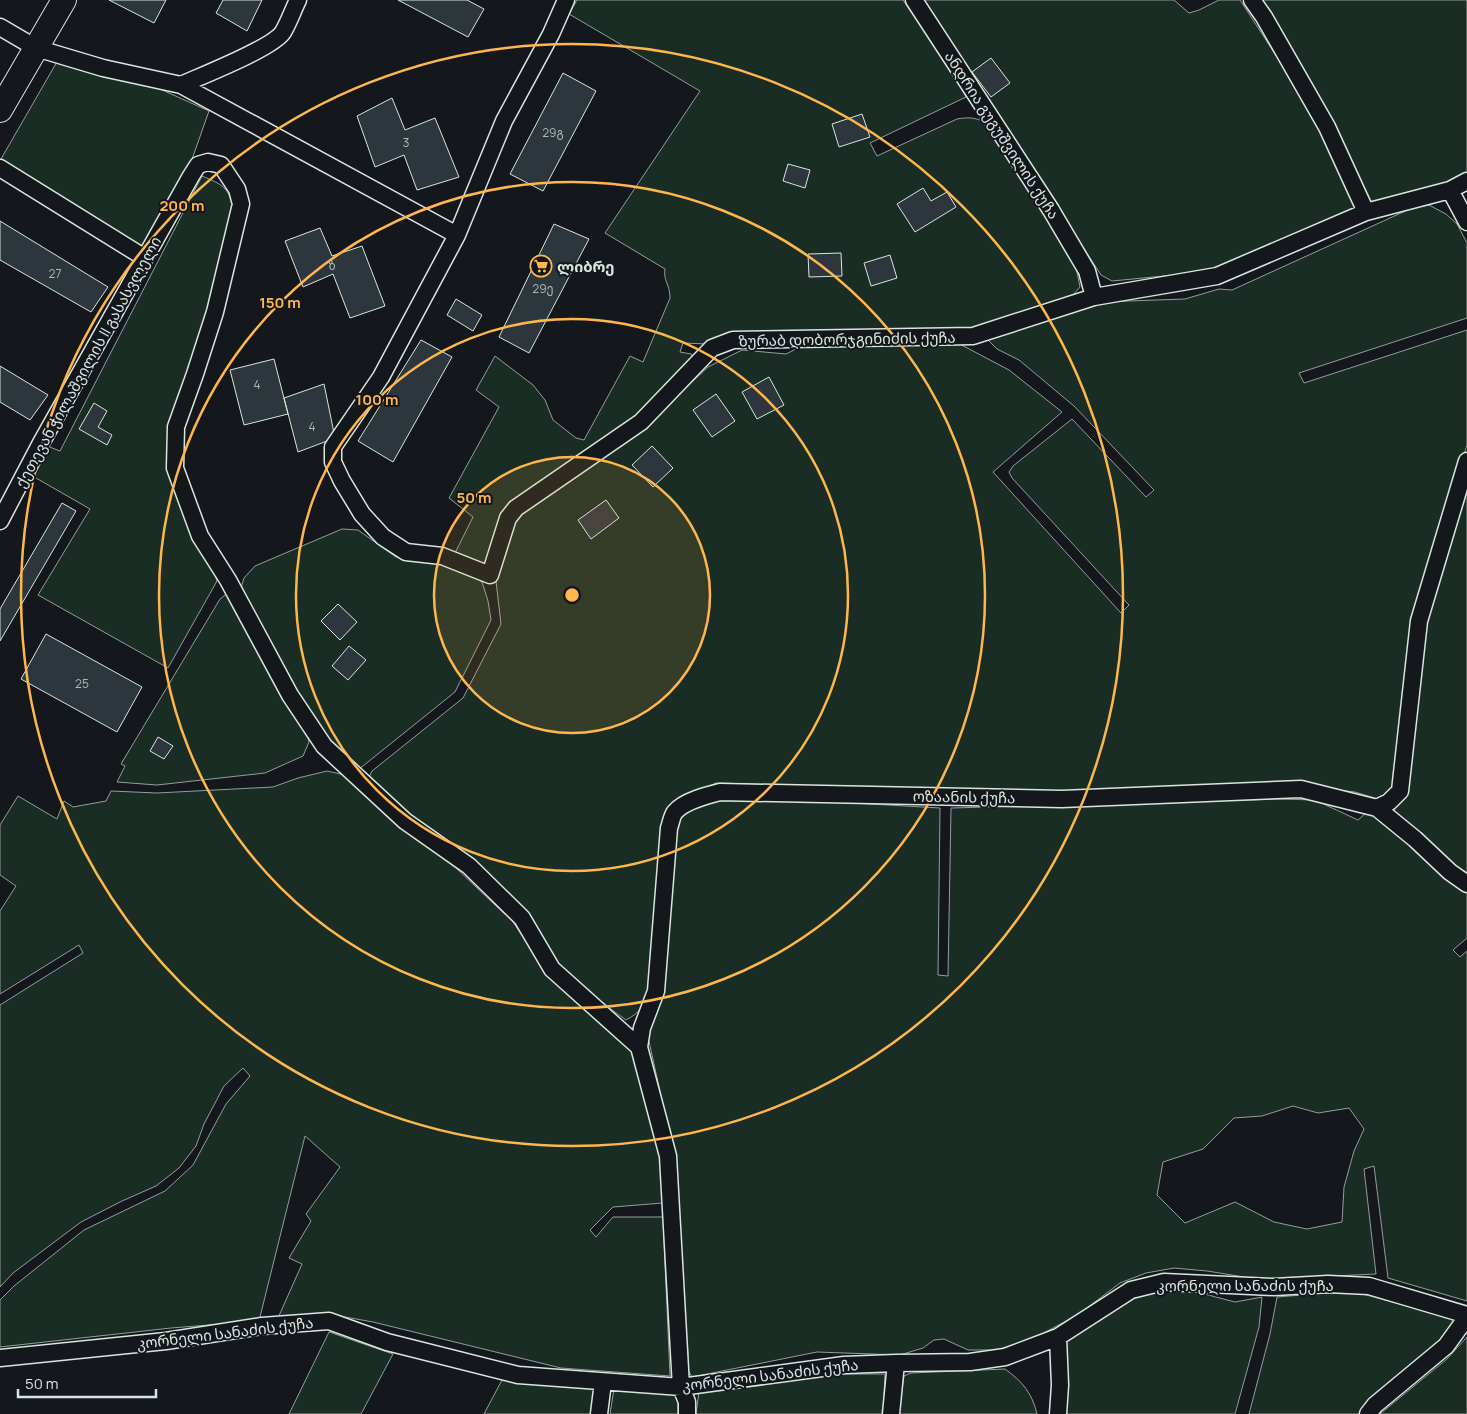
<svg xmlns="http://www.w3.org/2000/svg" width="1467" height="1414" viewBox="0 0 1467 1414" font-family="Manrope,'Noto Sans Georgian',sans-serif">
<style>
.green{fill:#1a2d24;stroke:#939e99;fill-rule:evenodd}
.building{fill:#2c363c;stroke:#d8e6dc}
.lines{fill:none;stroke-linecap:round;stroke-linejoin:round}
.street-casing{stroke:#d8e6dc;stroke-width:19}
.secondary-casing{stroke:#d8e6dc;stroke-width:26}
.street{stroke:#14181c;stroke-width:16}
.secondary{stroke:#14181c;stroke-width:24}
.ring{fill:none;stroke:#ffb74d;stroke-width:2.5}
.labels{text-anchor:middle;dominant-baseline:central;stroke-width:4;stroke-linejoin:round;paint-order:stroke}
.number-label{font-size:12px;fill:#adbab4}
.street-label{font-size:15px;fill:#d8e6dc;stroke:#14181c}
.poi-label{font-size:15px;font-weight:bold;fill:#d8e6dc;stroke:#14181c;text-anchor:start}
.centre{fill:#ffb74d;stroke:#14181c;stroke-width:2.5}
.ring-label{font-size:15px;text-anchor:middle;font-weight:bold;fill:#ffb74d;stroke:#14181c;stroke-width:4;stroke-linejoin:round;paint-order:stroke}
</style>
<rect width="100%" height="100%" fill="#14181c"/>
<path class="green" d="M 577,0 L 903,0 L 955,74 L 966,97 L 870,143 L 877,156 L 957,119 C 978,115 987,122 1000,137 L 1076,267 L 1080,287 L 1071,297 L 977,328 L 707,344 L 683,343 L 680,352 L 691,354 L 693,359 L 636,419 L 528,493 L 488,566 L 454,555 L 473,517 L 449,498 L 499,407 L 476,390 L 495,356 L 533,385 L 545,400 L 553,420 L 576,438 L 584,440 L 630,356 L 643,362 L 670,298 C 670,284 663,281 665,269 L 605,233 L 700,91 L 569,14 Z
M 923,0 L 1174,0 L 1189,13 L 1199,10 L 1219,0 L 1240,0 L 1314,114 L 1357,206 L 1356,212 L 1216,271 L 1112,281 L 1101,275 Z
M 1256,0 L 1467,0 L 1467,176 L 1374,204 L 1367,202 Z
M 58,60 L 160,89 L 209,111 L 191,162 L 144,250 L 1,159 Z
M 202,176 C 221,184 230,187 233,210 L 210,311 L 171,436 L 217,581 L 168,668 L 38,595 L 90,509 L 29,474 L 47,446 L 60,451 Z
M 1429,205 L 1446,214 L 1457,224 L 1467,243 L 1467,318 L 1299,373 L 1304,383 L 1467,330 L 1467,445 L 1444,522 L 1392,793 L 1378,799 L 1355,792 L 1290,785 L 1037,792 L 716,783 L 679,799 L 651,991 C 644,1005 640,1013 626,1020 L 575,983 L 556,964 L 521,910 L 404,815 L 370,781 L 369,777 L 372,771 L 463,698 L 501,624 L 495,573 L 515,515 L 642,428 L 708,367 L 742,350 L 786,354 L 806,344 L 956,342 L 1009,370 L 1062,412 L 993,472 L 1121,613 L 1129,605 L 1012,478 L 1009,472 L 1013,466 L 1072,419 L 1146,497 L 1154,490 L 1074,406 L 1019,360 L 997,349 L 988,340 L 1079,307 L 1099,302 L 1185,299 L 1219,289 L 1232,290 L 1412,208 Z
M 1467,476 L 1467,878 L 1386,809 L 1392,806 L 1420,636 Z
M 342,529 L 358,530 L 396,557 L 431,560 L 470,572 L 482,582 L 488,601 L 491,620 L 455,692 L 358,770 L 332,745 L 291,687 L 241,588 L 244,578 L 255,566 Z
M 229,592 L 304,721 L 309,742 L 303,756 L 265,773 L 157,785 L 117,782 L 125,766 L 121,764 L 220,599 Z
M 327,771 L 345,775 L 396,823 L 456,868 L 513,922 L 549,975 L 637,1052 L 661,1151 L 663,1203 L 613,1207 L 590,1230 L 596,1237 L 613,1217 L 663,1217 L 670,1376 L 561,1368 L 373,1322 L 334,1315 L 278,1318 L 302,1264 L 289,1258 L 311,1221 L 306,1214 L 340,1167 L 305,1136 L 259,1321 L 171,1328 L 0,1347 L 0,1300 L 14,1286 L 84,1230 L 165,1191 L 193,1165 L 226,1104 L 250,1076 L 243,1068 L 224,1086 L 204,1124 L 196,1146 L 179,1168 L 156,1186 L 122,1201 L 81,1222 L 13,1273 L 0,1287 L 0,1005 L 83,953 L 79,945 L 0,994 L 0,911 L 16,886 L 0,875 L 0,825 L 18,796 L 57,819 L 64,801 L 73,807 L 106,801 L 111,791 L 157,793 L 273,787 L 298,778 Z
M 1280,799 L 1315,800 L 1358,820 L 1369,810 L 1467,890 L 1467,938 L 1453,950 L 1460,957 L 1467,951 L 1467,1301 L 1388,1278 L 1374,1166 L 1364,1169 L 1376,1274 L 1313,1277 L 1281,1283 L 1207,1271 L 1174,1268 L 1146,1273 L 1120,1283 L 1079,1314 L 1027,1342 L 996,1350 L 968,1350 L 944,1339 L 934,1340 L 923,1348 L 900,1355 L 817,1352 L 692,1377 L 687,1368 L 688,1353 L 669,1132 L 648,1037 L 651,1025 L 676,825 L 682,814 L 713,801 L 800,800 L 940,808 L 938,975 L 948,976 L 951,808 ZM 1293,1106 L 1318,1113 L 1349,1108 L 1364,1129 L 1354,1151 L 1344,1187 L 1342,1222 L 1307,1229 L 1274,1222 L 1235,1202 L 1185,1223 L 1157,1195 L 1163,1162 L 1203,1149 L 1234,1118 L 1262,1116 Z
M 1193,1291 L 1235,1302 L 1262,1297 L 1259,1327 L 1235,1414 L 1063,1414 L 1065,1338 L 1129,1300 L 1156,1292 Z
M 1328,1293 L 1359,1293 L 1452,1318 L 1453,1327 L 1449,1335 L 1362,1414 L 1249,1414 L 1270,1334 L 1277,1297 Z
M 329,1332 L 393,1354 L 361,1414 L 289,1414 Z
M 1467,1337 L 1467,1414 L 1380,1414 L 1447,1359 Z
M 1005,1369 C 1023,1382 1032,1393 1037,1414 L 898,1414 L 904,1376 L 911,1373 Z
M 836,1374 L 885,1374 L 883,1414 L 696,1414 L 699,1392 Z
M 502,1380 L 597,1386 L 594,1414 L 484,1414 Z
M 614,1389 L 678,1395 L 678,1414 L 610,1414 Z"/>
<path class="building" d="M 109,0 L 166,0 L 154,23 Z
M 223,0 L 262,0 L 247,31 L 216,13 Z
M 398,0 L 467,0 L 484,9 L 468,37 Z
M 991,58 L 1010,83 L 991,97 L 972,72 Z
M 563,73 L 596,91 L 543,191 L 510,174 Z
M 392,98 L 405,130 L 435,118 L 459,177 L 417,190 L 404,155 L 375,167 L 357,116 Z
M 862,114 L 870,137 L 839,147 L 832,124 Z
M 788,164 L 810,170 L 805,188 L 783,181 Z
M 923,188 L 931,201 L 947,192 L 956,207 L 915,232 L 897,204 Z
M 0,221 L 108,287 L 91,312 L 0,260 Z
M 554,224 L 589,239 L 529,353 L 499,337 Z
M 320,228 L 332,256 L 362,246 L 385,306 L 350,318 L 333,274 L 303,287 L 285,241 Z
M 841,253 L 842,276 L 809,277 L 808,254 Z
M 890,255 L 897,278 L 871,286 L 864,263 Z
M 456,299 L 482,315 L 473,331 L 447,315 Z
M 421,340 L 452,357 L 393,462 L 358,441 Z
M 274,359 L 288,414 L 244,425 L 230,370 Z
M 0,366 L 48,395 L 30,420 L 0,402 Z
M 769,377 L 784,405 L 757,419 L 742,392 Z
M 324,384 L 335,438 L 298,452 L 284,398 Z
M 716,394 L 735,421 L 712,437 L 693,410 Z
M 94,403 L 107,411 L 98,427 L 112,435 L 107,445 L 79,429 Z
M 652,446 L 673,468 L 653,487 L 632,465 Z
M 606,500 L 619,518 L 591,539 L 578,520 Z
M 62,503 L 76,511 L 0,641 L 0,609 Z
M 338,604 L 357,622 L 340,640 L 321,621 Z
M 46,634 L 142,687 L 117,732 L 21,679 Z
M 349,646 L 366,660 L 348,680 L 332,666 Z
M 158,737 L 173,746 L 164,759 L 150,751 Z"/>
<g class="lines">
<g class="street-casing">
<path id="street" d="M 566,0 L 551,34 L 504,121 L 457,235 L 381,377 L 333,447 L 333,462 L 342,481 L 362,514 L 383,537 L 406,552 L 442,556 L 490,575 L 508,518 L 516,508 L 641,422 L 712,348 L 733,340 L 973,336 L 1094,297 L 1217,276 L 1366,212 L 1450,190 L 1467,181
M 914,0 L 1051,210 L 1087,271 L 1094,297
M 1252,0 L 1264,17 L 1327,127 L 1366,212
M 0,27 L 36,48 L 103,68 L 181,85 L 457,235
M 181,85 C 201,76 273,48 283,32 C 289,22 293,10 298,0
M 0,168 L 145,258
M 1450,190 L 1467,222
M 0,521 L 41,443 L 191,176 L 198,165 L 208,162 L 221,165 L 237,189 L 241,204 L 215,312 L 195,374 L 176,427 L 175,468 L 200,536 L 228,580 L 290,695 L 324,746 L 405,821 L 469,866 L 522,918 L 552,969 L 639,1047 L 668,1156 L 681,1387 L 687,1402 L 687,1414
M 1377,808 L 1389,802 L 1400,791 L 1419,621 L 1467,461
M 639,1047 L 642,1028 L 656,991 L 669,828 C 671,823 672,815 675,812 C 684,801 708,795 720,792 L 1062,799 L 1301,789 L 1377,808 L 1415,839 L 1450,872 L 1467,884
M 1058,1337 L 1060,1385 L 1058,1414
M 0,1358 L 166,1341 L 262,1326 L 329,1321 L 387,1342 L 518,1375 L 681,1387 L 844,1365 L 896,1363 L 970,1362 L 1005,1357 L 1058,1337 L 1131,1290 L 1164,1282 L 1274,1287 L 1328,1284 L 1369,1286 L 1467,1315
M 599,1414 L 603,1382
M 891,1414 L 896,1363
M 1368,1414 L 1375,1405 L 1446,1346 L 1467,1317"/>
</g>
<g class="secondary-casing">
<path id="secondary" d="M 0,110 L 64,0"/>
</g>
<use href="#street" class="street"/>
<use href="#secondary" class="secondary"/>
</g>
<circle cx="572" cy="595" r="138" fill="#ffb74d" fill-opacity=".12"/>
<g class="ring">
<circle cx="572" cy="595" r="138"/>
<circle cx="572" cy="595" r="276"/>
<circle cx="572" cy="595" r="413"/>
<circle cx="572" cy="595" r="551"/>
</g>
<defs>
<g id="supermarket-ring" transform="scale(1.125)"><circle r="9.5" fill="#14181c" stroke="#ffb74d" stroke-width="1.5"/><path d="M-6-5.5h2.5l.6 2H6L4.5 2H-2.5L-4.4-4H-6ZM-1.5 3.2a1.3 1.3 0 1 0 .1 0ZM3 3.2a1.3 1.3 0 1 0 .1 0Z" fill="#ffb74d"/></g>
</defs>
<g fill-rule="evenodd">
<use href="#supermarket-ring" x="541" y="266"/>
</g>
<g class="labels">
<g class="number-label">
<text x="553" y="132">29გ</text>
<text x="406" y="142">3</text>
<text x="332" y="265">ზ</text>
<text x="55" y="273">27</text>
<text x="543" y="288">29ე</text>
<text x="257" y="384">4</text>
<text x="312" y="426">4</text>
<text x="82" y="683">25</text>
</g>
<g class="street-label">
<text transform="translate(1002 135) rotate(57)">ანდრია გუგუშვილის ქუჩა</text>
<text transform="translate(847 339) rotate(-1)">ზურაბ დობორჯგინიძის ქუჩა</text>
<text transform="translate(88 362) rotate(-61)">ქეთევან ჭილაშვილის II გასასვლელი</text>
<text transform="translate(964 797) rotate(1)">ოზაანის ქუჩა</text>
<text x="1245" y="1285">კორნელი სანაძის ქუჩა</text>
<text transform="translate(225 1333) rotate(-7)">კორნელი სანაძის ქუჩა</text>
<text transform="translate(770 1375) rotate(-7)">კორნელი სანაძის ქუჩა</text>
</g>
<g class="poi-label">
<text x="557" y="266">ლიბრე</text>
</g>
</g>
<circle cx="572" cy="595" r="8" class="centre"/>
<g class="ring-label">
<text x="182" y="211">200 m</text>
<text x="280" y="308">150 m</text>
<text x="377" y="405">100 m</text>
<text x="474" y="503">50 m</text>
</g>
<path d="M18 1389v8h138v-8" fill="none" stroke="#d8e6dc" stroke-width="2.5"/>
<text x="25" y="1389" font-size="15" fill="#d8e6dc" stroke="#14181c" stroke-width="4" paint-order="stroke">50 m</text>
</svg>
